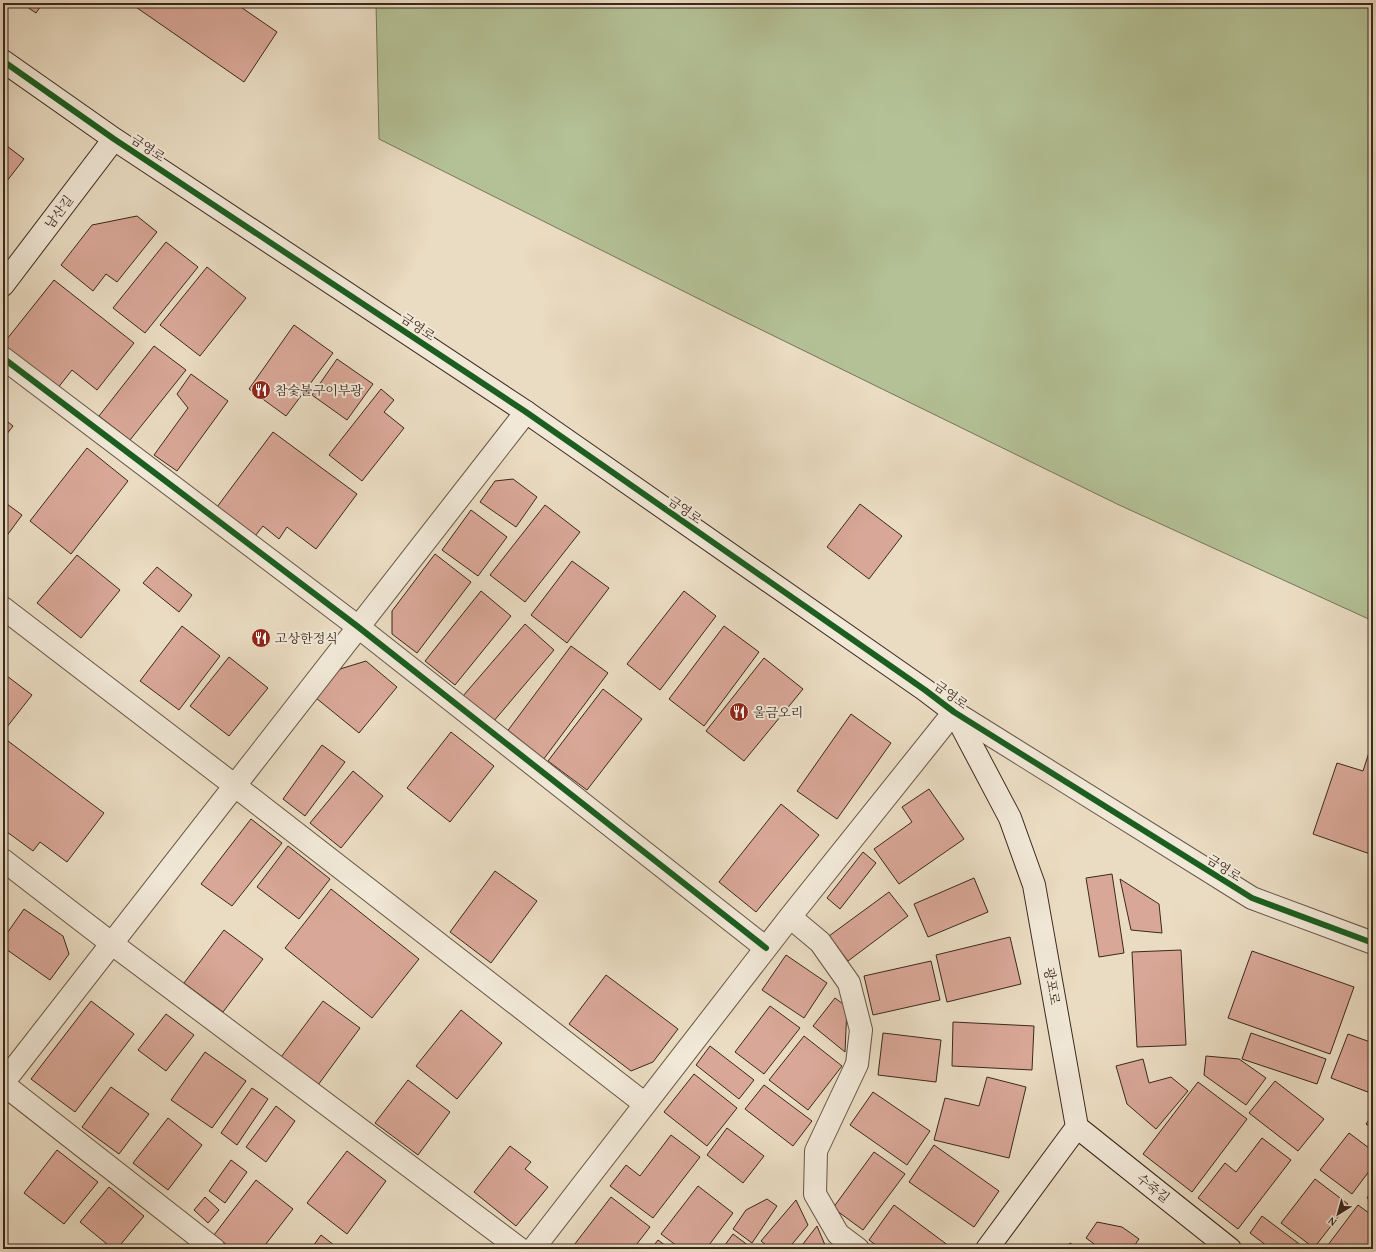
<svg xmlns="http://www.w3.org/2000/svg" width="1376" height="1252" viewBox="0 0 1376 1252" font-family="'Gentium Book Plus','Noto Serif KR',serif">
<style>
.green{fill:#b4c196;stroke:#78745a}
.building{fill:#d9a797;stroke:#3b281d}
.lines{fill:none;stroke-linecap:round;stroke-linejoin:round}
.street-casing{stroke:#675546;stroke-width:24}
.secondary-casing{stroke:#3b281d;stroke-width:24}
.street{stroke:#f1e8d7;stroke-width:22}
.secondary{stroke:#f1e8d7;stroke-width:22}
.cycleway-casing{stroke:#f1e8d7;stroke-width:8}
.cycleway{stroke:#1b5e20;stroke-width:6}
.labels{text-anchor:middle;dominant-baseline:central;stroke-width:4;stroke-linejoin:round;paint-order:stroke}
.street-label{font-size:13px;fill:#3b281d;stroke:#f1e8d7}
.poi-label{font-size:13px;fill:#3b281d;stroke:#f1e8d7;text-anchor:start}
</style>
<rect width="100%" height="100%" fill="#eadcc2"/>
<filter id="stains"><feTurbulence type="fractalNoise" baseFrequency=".005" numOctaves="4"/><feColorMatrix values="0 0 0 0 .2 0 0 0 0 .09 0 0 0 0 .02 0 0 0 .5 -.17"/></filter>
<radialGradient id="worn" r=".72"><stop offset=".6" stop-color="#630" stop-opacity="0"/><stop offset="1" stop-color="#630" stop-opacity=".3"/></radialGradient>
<path class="green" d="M 376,3 L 1373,3 L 1373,621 L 1117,504 L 729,314 L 379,139 Z"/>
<path class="building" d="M 21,3 L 43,3 L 36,13 Z
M 130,3 L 235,3 L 277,32 L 244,82 Z
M 3,143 L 24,159 L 3,186 Z
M 137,216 L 157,232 L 117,282 L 106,274 L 93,291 L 61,265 L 92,225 Z
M 166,242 L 198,267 L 145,333 L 113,308 Z
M 207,267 L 246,298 L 200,356 L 160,325 Z
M 54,280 L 134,343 L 97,390 L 72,370 L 57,389 L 3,347 L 3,344 Z
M 294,325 L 333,353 L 286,416 L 249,389 Z
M 154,346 L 186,370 L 130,440 L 99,416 Z
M 337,359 L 373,384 L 347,420 L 312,395 Z
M 191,374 L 228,401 L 177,471 L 154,455 L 188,408 L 177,394 Z
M 381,389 L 394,400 L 384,412 L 404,428 L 362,481 L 329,455 Z
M 3,418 L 13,426 L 3,439 Z
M 273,432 L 357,494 L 316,549 L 287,527 L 279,539 L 263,526 L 255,536 L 217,507 Z
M 87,448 L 128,481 L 71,554 L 30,521 Z
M 513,479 L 537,497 L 516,527 L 480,502 L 495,481 Z
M 3,501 L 22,515 L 3,541 Z
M 860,504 L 902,536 L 869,579 L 827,547 Z
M 545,505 L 580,532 L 525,602 L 490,575 Z
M 471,510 L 507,537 L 478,576 L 442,550 Z
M 435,554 L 471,582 L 417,653 L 392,634 L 392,611 Z
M 77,555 L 120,590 L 81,638 L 37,603 Z
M 572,561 L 609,588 L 567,643 L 531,615 Z
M 157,567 L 192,595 L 179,612 L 143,583 Z
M 481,591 L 511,616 L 455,685 L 425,661 Z
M 684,591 L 716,616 L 660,690 L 627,664 Z
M 525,624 L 554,650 L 493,722 L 463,696 Z
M 182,626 L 220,656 L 179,710 L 140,681 Z
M 724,626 L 759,652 L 704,726 L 669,699 Z
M 571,646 L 608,673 L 543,760 L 506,733 Z
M 229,657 L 268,688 L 229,736 L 190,706 Z
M 764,658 L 803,689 L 744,761 L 706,731 Z
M 366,661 L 397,687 L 359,733 L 316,698 L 340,669 Z
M 3,673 L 32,695 L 3,732 Z
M 603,689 L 642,719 L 587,790 L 548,761 Z
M 851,714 L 891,743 L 837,819 L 797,791 Z
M 451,732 L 494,766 L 450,822 L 407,788 Z
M 1373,740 L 1373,855 L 1313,834 L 1337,763 L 1363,771 Z
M 8,741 L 104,813 L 67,862 L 40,842 L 33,851 L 3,829 L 3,747 Z
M 322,745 L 345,762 L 305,816 L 283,799 Z
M 353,771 L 383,796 L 341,848 L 310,823 Z
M 929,789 L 964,839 L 899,884 L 874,849 L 912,822 L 902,807 Z
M 781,804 L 819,835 L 756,912 L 719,882 Z
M 251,819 L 282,843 L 232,906 L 201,884 Z
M 288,846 L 330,879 L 299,919 L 257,887 Z
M 863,852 L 876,863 L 840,909 L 827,898 Z
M 495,871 L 537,901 L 491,963 L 450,932 Z
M 1112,874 L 1124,953 L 1099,957 L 1086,878 Z
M 974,878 L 988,912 L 928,937 L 914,904 Z
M 1120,879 L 1159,904 L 1162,933 L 1131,930 Z
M 331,889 L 419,959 L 372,1018 L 285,948 Z
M 889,892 L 908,916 L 848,961 L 829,936 Z
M 24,909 L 63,936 L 69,954 L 50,980 L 3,947 L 3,939 Z
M 224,930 L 263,959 L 223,1012 L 184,983 Z
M 1010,937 L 1021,984 L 947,1002 L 936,955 Z
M 1181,950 L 1186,1045 L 1137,1047 L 1132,952 Z
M 1252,951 L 1354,987 L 1330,1054 L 1228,1018 Z
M 786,955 L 827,983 L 804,1018 L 762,990 Z
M 931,961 L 940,1000 L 873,1015 L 864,976 Z
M 606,975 L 678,1029 L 653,1062 L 631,1071 L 569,1024 Z
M 835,998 L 847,1007 L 845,1052 L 813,1026 Z
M 91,1001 L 134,1034 L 75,1112 L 31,1079 Z
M 323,1001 L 360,1028 L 318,1085 L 281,1057 Z
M 770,1006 L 800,1028 L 764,1074 L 735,1052 Z
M 461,1010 L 502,1043 L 457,1099 L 416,1066 Z
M 166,1014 L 194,1035 L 166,1071 L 138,1050 Z
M 953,1022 L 1034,1026 L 1032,1070 L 952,1066 Z
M 883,1033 L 941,1040 L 936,1082 L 878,1075 Z
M 1251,1033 L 1326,1059 L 1317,1084 L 1242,1059 Z
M 1348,1034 L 1373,1043 L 1373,1094 L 1331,1078 Z
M 804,1036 L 842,1066 L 808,1110 L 769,1080 Z
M 710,1046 L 754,1080 L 739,1099 L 696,1065 Z
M 205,1052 L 246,1081 L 212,1128 L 171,1100 Z
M 1206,1056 L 1239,1059 L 1266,1078 L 1246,1105 L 1204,1075 Z
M 1143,1059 L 1149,1083 L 1171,1077 L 1188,1091 L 1156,1129 L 1127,1104 L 1116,1066 Z
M 694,1074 L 737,1108 L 707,1146 L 664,1112 Z
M 987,1077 L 1026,1087 L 1009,1158 L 934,1140 L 945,1098 L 979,1106 Z
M 408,1080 L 450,1112 L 418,1155 L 375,1123 Z
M 1275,1081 L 1324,1119 L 1298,1151 L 1249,1113 Z
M 1198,1082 L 1247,1119 L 1192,1192 L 1143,1154 Z
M 764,1085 L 812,1121 L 793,1146 L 745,1109 Z
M 111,1087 L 149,1114 L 119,1154 L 82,1127 Z
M 252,1088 L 268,1099 L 237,1145 L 221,1133 Z
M 873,1092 L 930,1131 L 907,1165 L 850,1125 Z
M 276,1106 L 295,1121 L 266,1162 L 246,1147 Z
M 1373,1114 L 1373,1129 L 1366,1124 Z
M 168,1118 L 202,1145 L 168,1190 L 133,1163 Z
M 727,1128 L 764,1156 L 743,1183 L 707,1155 Z
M 1349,1133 L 1373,1151 L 1373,1166 L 1352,1194 L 1320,1170 Z
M 671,1135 L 700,1157 L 653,1218 L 610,1186 L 626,1165 L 640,1176 Z
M 1262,1138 L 1291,1160 L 1238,1229 L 1198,1198 L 1225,1163 L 1236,1172 Z
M 934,1145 L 999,1191 L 974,1227 L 909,1182 Z
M 510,1146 L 531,1162 L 525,1169 L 548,1187 L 516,1226 L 474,1192 Z
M 57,1150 L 98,1182 L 64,1224 L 24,1193 Z
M 347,1151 L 386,1181 L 347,1234 L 307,1203 Z
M 874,1152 L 905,1174 L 863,1230 L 833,1208 Z
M 231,1160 L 247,1172 L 225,1203 L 209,1191 Z
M 1315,1179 L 1348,1204 L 1314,1248 L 1281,1223 Z
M 256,1180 L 293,1209 L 262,1249 L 232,1249 L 214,1235 Z
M 698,1186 L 733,1213 L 706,1249 L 681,1249 L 661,1234 Z
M 109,1187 L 144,1216 L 117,1249 L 113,1249 L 80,1222 Z
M 1373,1189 L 1373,1202 L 1367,1198 Z
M 205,1197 L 219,1210 L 208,1223 L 194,1210 Z
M 611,1197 L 650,1227 L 633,1249 L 571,1249 Z
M 767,1199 L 777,1206 L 752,1243 L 733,1229 L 746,1210 Z
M 796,1200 L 808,1225 L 788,1249 L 771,1249 L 761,1241 Z
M 894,1205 L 953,1249 L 881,1249 L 869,1240 Z
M 1358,1205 L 1373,1216 L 1373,1249 L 1325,1249 Z
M 1262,1216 L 1306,1249 L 1271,1249 L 1250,1233 Z
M 1097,1222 L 1122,1227 L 1139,1239 L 1132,1249 L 1101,1249 L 1086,1238 Z
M 817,1226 L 825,1245 L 830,1249 L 799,1249 Z
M 733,1234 L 753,1249 L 722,1249 Z
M 321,1235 L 339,1249 L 311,1249 Z
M 658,1240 L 670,1249 L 651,1249 Z
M 1070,1243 L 1079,1249 L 1066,1249 Z"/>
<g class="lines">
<g class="street-casing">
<path id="street" d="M 3,358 L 357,626 L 766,948
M 3,608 L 234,785 L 645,1104
M 3,860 L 111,943 L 520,1249
M 790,917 L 820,942 L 849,983 L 861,1030 L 857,1064 L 816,1151 L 815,1194 L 838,1234 L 858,1249
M 3,1083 L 526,412
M 3,1084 L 214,1249
M 533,1249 L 790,917 L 954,712 L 1252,898 L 1373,943"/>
</g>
<g class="secondary-casing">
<path id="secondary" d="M 3,61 L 114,139 L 526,412 L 925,690 L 954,712 L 1010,818 L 1034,885 L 1077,1127 L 987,1249
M 3,285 L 114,139
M 1077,1127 L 1230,1249"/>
</g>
<use href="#street" class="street"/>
<use href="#secondary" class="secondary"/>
<g class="cycleway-casing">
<path id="cycleway" d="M 3,61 L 114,139 L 526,412 L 925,690 L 954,712 L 1252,898 L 1373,943
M 3,358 L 357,626 L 766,948"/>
</g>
<use href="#cycleway" class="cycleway"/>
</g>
<defs>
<g id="restaurant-disc" transform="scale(1)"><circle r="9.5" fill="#8f2418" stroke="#f1e8d7"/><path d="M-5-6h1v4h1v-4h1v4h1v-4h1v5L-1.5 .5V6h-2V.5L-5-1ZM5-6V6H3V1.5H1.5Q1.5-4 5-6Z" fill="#fff"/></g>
</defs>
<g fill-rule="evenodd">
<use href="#restaurant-disc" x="261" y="390"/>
<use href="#restaurant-disc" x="261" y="638"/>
<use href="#restaurant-disc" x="739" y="712"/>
</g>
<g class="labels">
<g class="street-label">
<text transform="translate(148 148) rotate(34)">금영로</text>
<text transform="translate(59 212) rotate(-53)">남산길</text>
<text transform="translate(418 327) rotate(34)">금영로</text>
<text transform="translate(685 510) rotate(35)">금영로</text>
<text transform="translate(951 695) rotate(36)">금영로</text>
<text transform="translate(1224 868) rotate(32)">금영로</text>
<text transform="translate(1052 986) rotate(80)">광포로</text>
<text transform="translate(1153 1188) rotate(38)">수죽길</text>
</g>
<g class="poi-label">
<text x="275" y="390">참숯불구이부광</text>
<text x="275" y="638">고상한정식</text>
<text x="753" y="712">울금오리</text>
</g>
</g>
<rect width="1376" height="1252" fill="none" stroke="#eadcc2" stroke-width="16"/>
<rect x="4" y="4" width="1368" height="1244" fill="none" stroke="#3b281d" stroke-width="2"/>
<rect x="8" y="8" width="1360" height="1236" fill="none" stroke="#3b281d"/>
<g transform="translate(1338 1214) rotate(217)" stroke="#f1e8d7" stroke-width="3" paint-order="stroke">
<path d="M0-3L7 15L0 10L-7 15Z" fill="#3b281d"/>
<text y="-6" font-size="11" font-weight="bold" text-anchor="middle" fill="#3b281d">N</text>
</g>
<rect width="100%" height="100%" filter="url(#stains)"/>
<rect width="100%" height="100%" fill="url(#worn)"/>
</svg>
